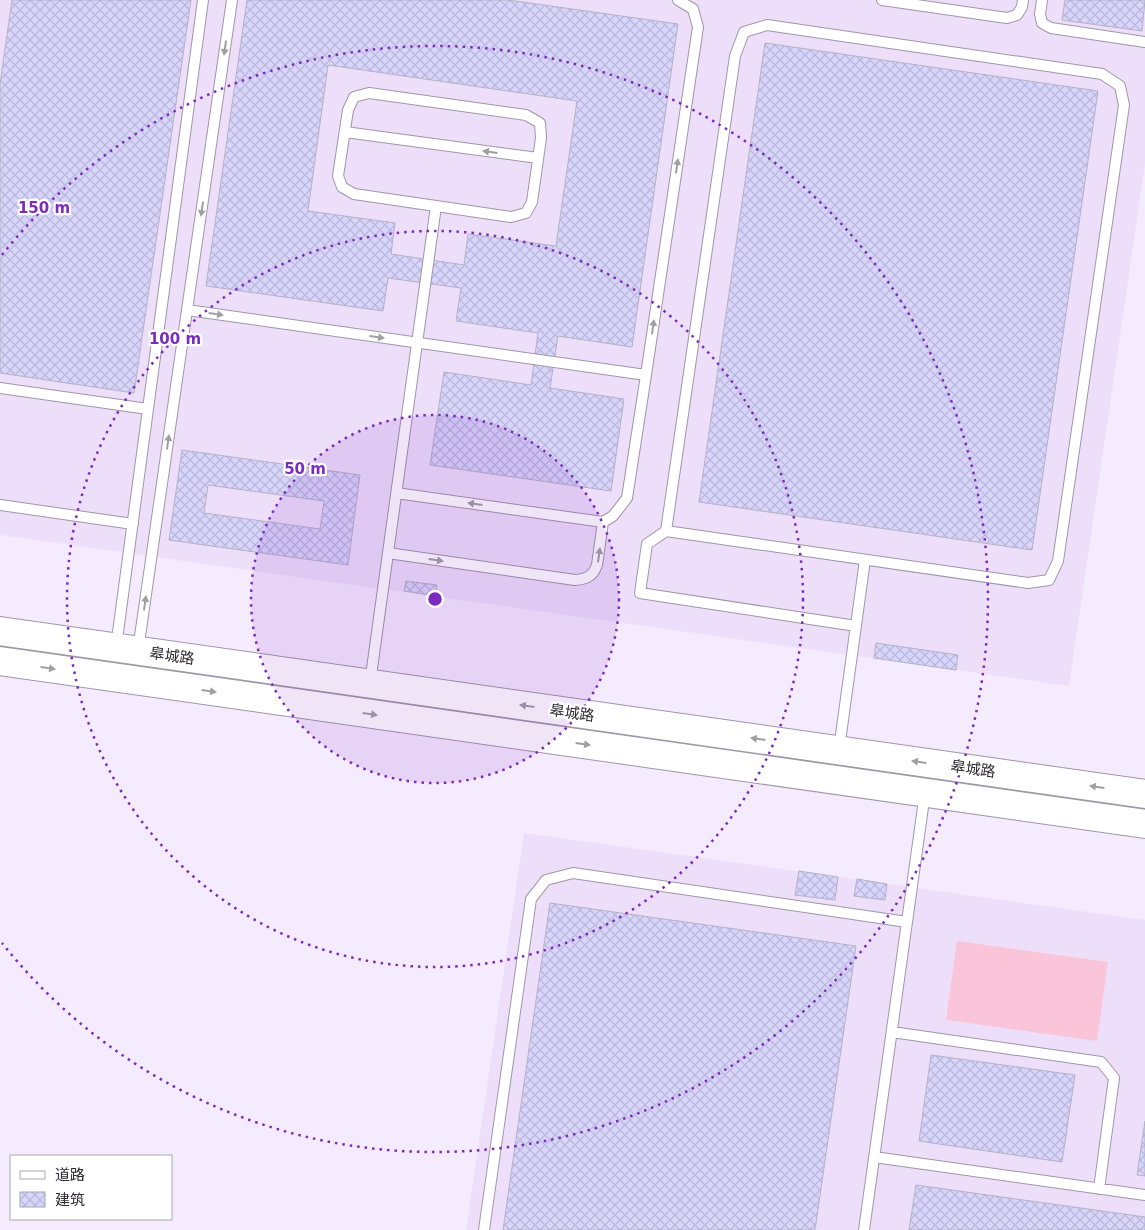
<svg xmlns="http://www.w3.org/2000/svg" width="1145" height="1230" viewBox="0 0 1145 1230" font-family="'DejaVu Sans','Noto Sans SC',sans-serif">
<style>
.built{fill:#eddff9}
.pitch{fill:#fac5d9}
.building{fill:url(#building-cross-hatch);stroke:#b3b1c4;fill-rule:evenodd}
.lines{fill:none;stroke-linecap:round;stroke-linejoin:round}
.service-casing{stroke:#9f96a7;stroke-width:12}
.secondary-casing{stroke:#9f96a7;stroke-width:30}
.service{stroke:#fff;stroke-width:10}
.secondary{stroke:#fff;stroke-width:28}
.oneway{fill:#a09fa2}
.ring{fill:none;stroke:#7b2cbf;stroke-width:2.5;stroke-dasharray:2.5 5}
.labels{text-anchor:middle;dominant-baseline:central;stroke-width:4.5;stroke-linejoin:round;paint-order:stroke}
.street-label{font-size:15px;fill:#2d2930;stroke:#fff}
.centre{fill:#7b2cbf;stroke:#fff;stroke-width:2.5}
.ring-label{font-size:15px;text-anchor:middle;font-weight:bold;fill:#7b2cbf;stroke:#fff;stroke-width:4.5;stroke-linejoin:round;paint-order:stroke}
</style>
<defs>
<pattern id="building-cross-hatch" width="8" height="8" patternUnits="userSpaceOnUse" patternTransform="scale(1.25)"><rect width="8" height="8" fill="#d8d5fd"/><path d="M0 0l8 8M0 8l8-8" fill="none" stroke="#bab7d9"/></pattern>
</defs>
<rect width="100%" height="100%" fill="#f5ebfe"/>
<path class="built" d="M 0,0 L 1145,0 L 1145,164 L 1069,686 L 0,535 Z
M 524,833 L 1145,920 L 1145,1230 L 466,1230 Z"/>
<path class="pitch" d="M 957,941 L 1108,962 L 1097,1041 L 946,1020 Z"/>
<path class="building" d="M 12,0 L 191,0 L 134,393 L 0,373 L 0,84 Z
M 247,0 L 508,0 L 678,24 L 632,347 L 558,336 L 550,388 L 624,399 L 611,491 L 430,465 L 444,372 L 531,385 L 538,333 L 456,321 L 461,288 L 388,278 L 383,311 L 206,286 ZM 328,65 L 577,101 L 556,246 L 468,234 L 464,265 L 391,254 L 395,223 L 308,211 Z
M 1065,0 L 1145,0 L 1142,31 L 1062,20 Z
M 765,43 L 1098,91 L 1032,550 L 699,502 Z
M 182,450 L 360,475 L 348,565 L 169,540 ZM 208,485 L 324,501 L 320,529 L 204,513 Z
M 406,581 L 437,585 L 435,596 L 404,591 Z
M 876,643 L 958,655 L 956,670 L 874,658 Z
M 799,871 L 838,877 L 835,900 L 795,895 Z
M 857,879 L 887,884 L 885,900 L 854,896 Z
M 550,903 L 856,946 L 815,1230 L 503,1230 Z
M 931,1055 L 1075,1075 L 1062,1162 L 919,1141 Z
M 1145,1121 L 1145,1176 L 1137,1175 Z
M 916,1185 L 1145,1217 L 1145,1230 L 909,1230 Z"/>
<g class="lines">
<g class="service-casing">
<path id="service" d="M 882,0 L 1007,18 L 1017,15 L 1022,7 L 1023,0
M 1042,0 L 1040,14 L 1042,23 L 1051,28 L 1145,42
M 369,93 L 526,115 L 540,123 L 541,138 L 532,202 L 526,213 L 511,217 L 436,206 L 354,194 L 342,187 L 338,176 L 348,110 L 354,97 Z
M 345,132 L 538,158
M 187,310 L 232,0
M 646,375 L 698,27 L 693,9 L 678,0
M 0,388 L 148,409
M 0,505 L 133,524
M 666,531 L 735,56 L 744,32 L 767,25 L 1102,74 L 1120,86 L 1124,105 L 1058,561 L 1049,580 L 1028,583 L 666,531 L 647,544 L 640,593 L 856,626
M 388,553 L 575,580 C 587,579 593,576 597,565 L 603,522 L 396,493
M 116,647 L 203,0
M 138,650 L 187,310 L 646,375 L 627,498 L 613,516 L 603,522
M 370,683 L 436,206
M 839,749 L 865,560
M 892,1032 L 1101,1062 L 1114,1078 L 1099,1189
M 874,1157 L 1145,1195
M 484,1230 L 531,899 L 546,880 L 573,873 L 907,922
M 864,1230 L 925,793"/>
</g>
<g class="secondary-casing">
<path id="secondary" d="M 0,631 L 1145,794
M 0,661 L 1145,824"/>
</g>
<use href="#service" class="service"/>
<use href="#secondary" class="secondary"/>
</g>
<defs><path id="oneway-solid" d="M-6-.8H1V-3.2L6.5 0L1 3.2V.8H-6Z" transform="scale(1.25)"/></defs>
<g class="oneway">
<use href="#oneway-solid" transform="translate(225 48) rotate(98)"/>
<use href="#oneway-solid" transform="translate(490 152) rotate(-172)"/>
<use href="#oneway-solid" transform="translate(677 166) rotate(-82)"/>
<use href="#oneway-solid" transform="translate(202 209) rotate(98)"/>
<use href="#oneway-solid" transform="translate(216 314) rotate(8)"/>
<use href="#oneway-solid" transform="translate(653 327) rotate(-82)"/>
<use href="#oneway-solid" transform="translate(377 337) rotate(8)"/>
<use href="#oneway-solid" transform="translate(168 442) rotate(-82)"/>
<use href="#oneway-solid" transform="translate(475 504) rotate(-172)"/>
<use href="#oneway-solid" transform="translate(599 555) rotate(-82)"/>
<use href="#oneway-solid" transform="translate(436 560) rotate(8)"/>
<use href="#oneway-solid" transform="translate(145 603) rotate(-82)"/>
<use href="#oneway-solid" transform="translate(48 668) rotate(8)"/>
<use href="#oneway-solid" transform="translate(209 691) rotate(8)"/>
<use href="#oneway-solid" transform="translate(527 706) rotate(-172)"/>
<use href="#oneway-solid" transform="translate(370 714) rotate(8)"/>
<use href="#oneway-solid" transform="translate(758 739) rotate(-172)"/>
<use href="#oneway-solid" transform="translate(583 744) rotate(8)"/>
<use href="#oneway-solid" transform="translate(919 762) rotate(-172)"/>
<use href="#oneway-solid" transform="translate(1097 787) rotate(-172)"/>
</g>
<circle cx="435" cy="599" r="184" fill="#7b2cbf" fill-opacity=".12"/>
<g class="ring">
<circle cx="435" cy="599" r="184"/>
<circle cx="435" cy="599" r="368"/>
<path d="M2 255A553 553 0 1 1 2 943"/>
</g>
<g class="labels">
<g class="street-label">
<text transform="translate(172 656) rotate(8)">皋城路</text>
<text transform="translate(572 713) rotate(8)">皋城路</text>
<text transform="translate(973 769) rotate(8)">皋城路</text>
</g>
</g>
<circle cx="435" cy="599" r="8" class="centre"/>
<g class="ring-label">
<text x="44" y="213">150 m</text>
<text x="175" y="344">100 m</text>
<text x="305" y="474">50 m</text>
</g>
<rect x="10" y="1155" width="162" height="65" fill="#ffffff" stroke="#aba9ac"/>
<rect x="20" y="1171" width="25" height="8" fill="#ffffff" stroke="#aba9ac"/>
<text x="55" y="1180" font-size="15" fill="#2d2930">道路</text>
<rect x="20" y="1192" width="25" height="15" fill="url(#building-cross-hatch)" stroke="#aba9ac"/>
<text x="55" y="1205" font-size="15" fill="#2d2930">建筑</text>
</svg>
